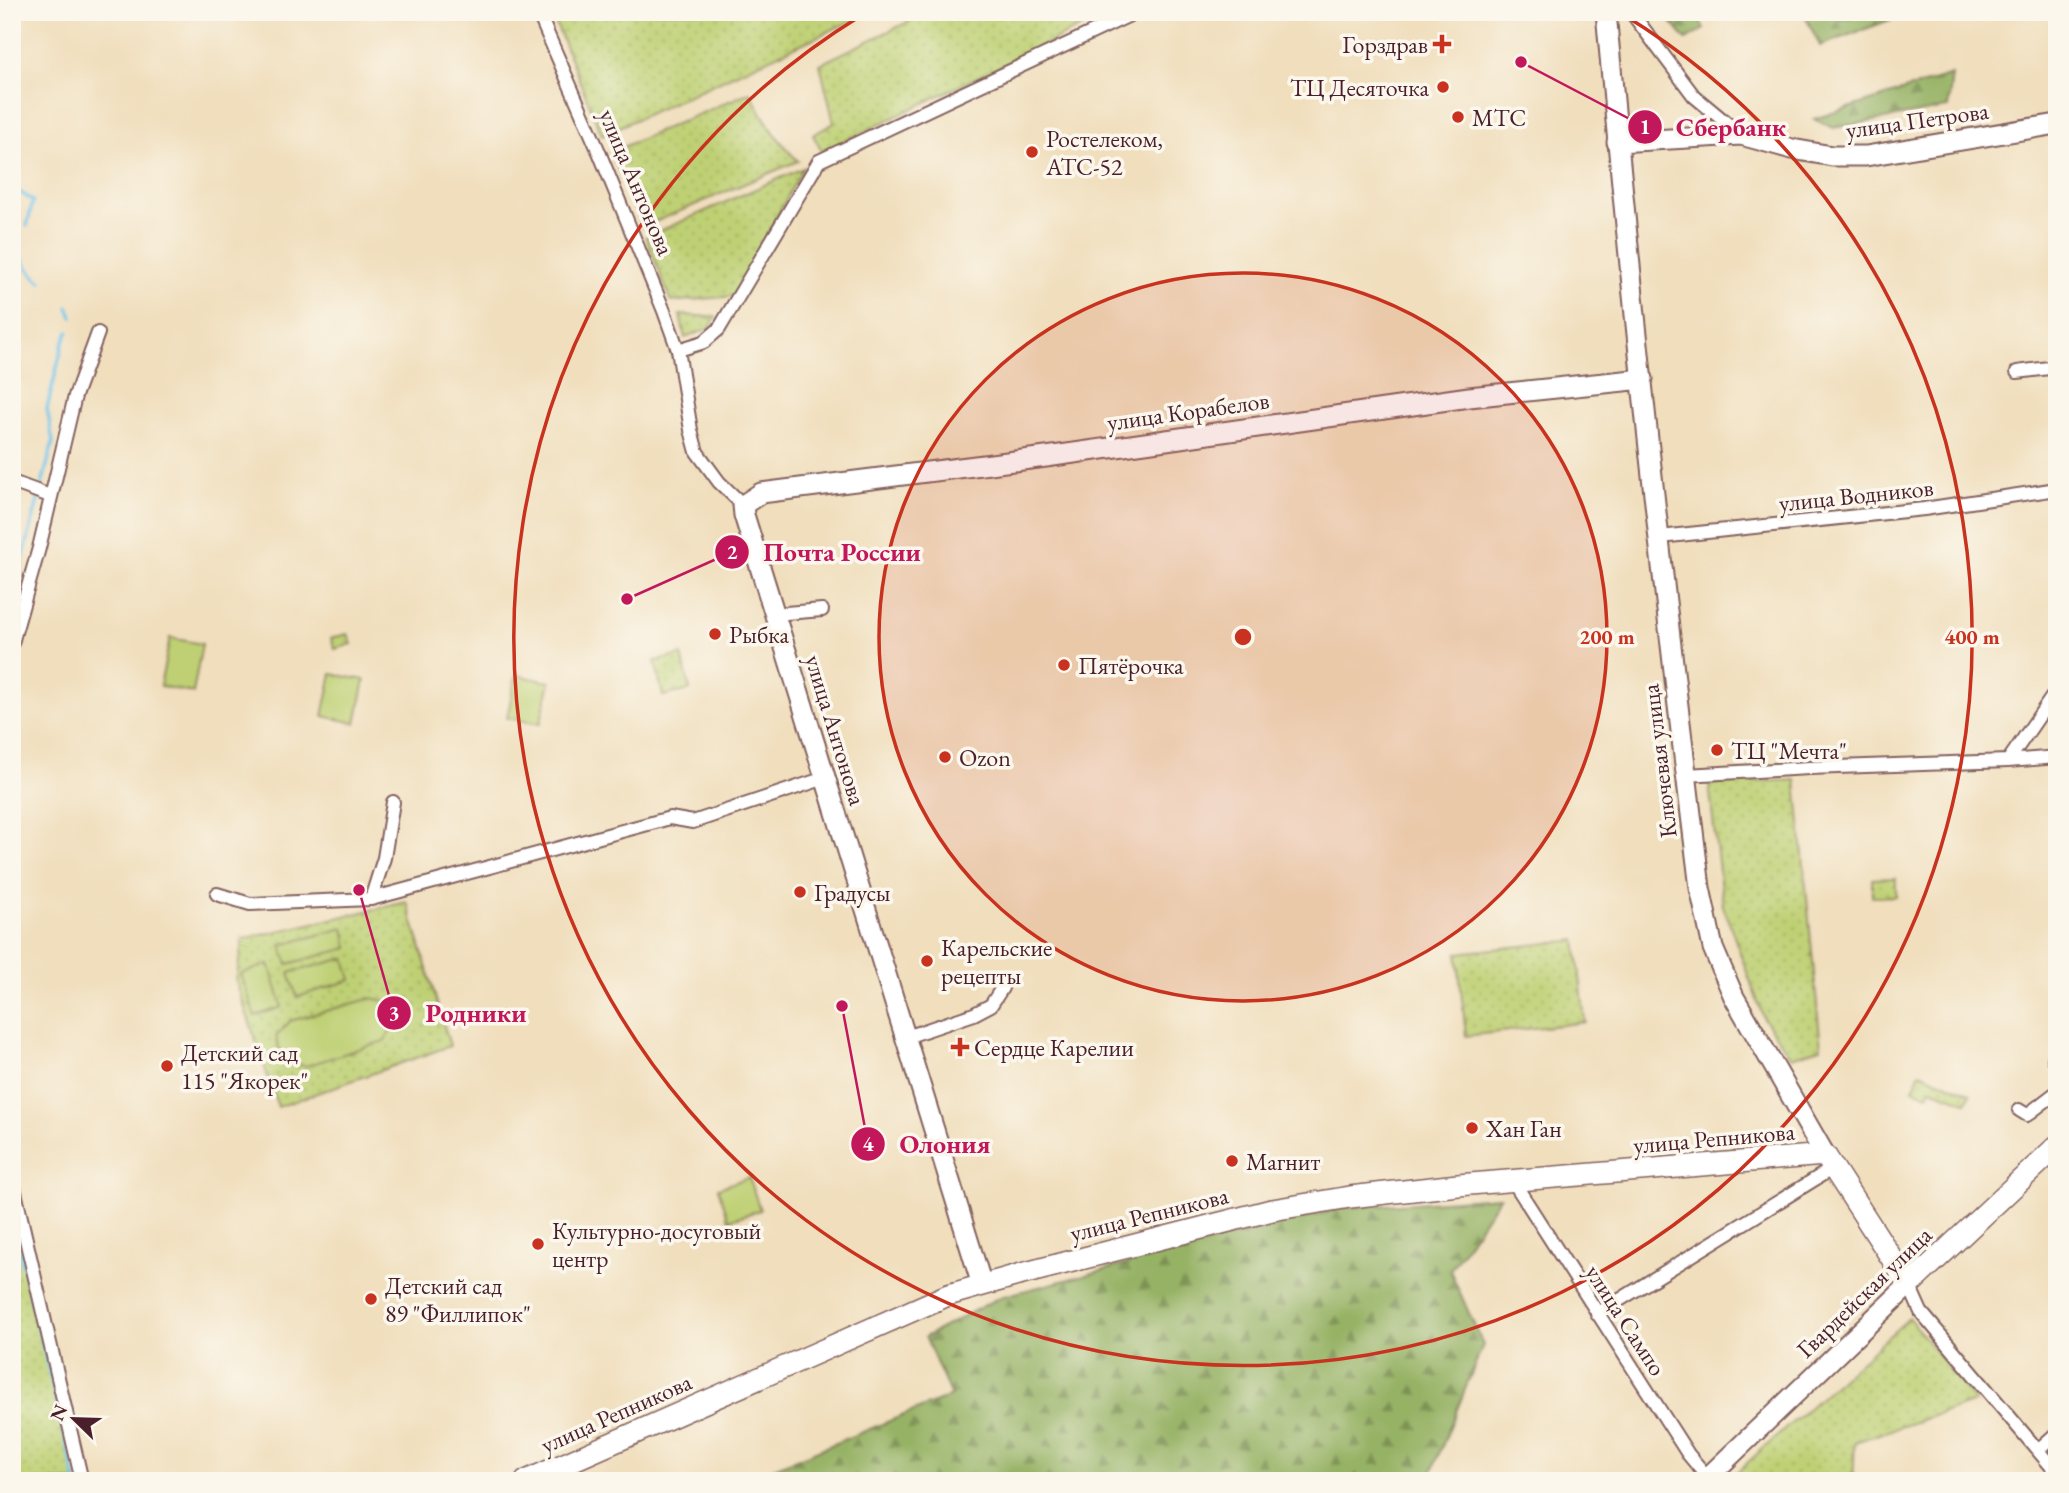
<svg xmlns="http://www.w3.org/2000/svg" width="2069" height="1493" viewBox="0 0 2069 1493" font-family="'EB Garamond',serif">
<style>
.grass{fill:url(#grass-dots);stroke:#84784f;stroke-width:2}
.forest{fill:url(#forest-firs);stroke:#706848;stroke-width:2}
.garden{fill:#bed073;stroke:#84784f;stroke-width:2}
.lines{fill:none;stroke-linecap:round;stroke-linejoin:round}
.stream{stroke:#6bc1e8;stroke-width:3.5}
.street-casing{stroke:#84625e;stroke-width:16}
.secondary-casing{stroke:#84625e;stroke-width:23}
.primary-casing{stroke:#84625e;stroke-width:24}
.street{stroke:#fff;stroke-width:12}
.secondary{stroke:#fff;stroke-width:19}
.primary{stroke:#fff;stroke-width:21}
.ring{fill:none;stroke:#c8321e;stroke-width:3.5}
.poi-dot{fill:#c8321e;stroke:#fbf7ec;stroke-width:2.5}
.labels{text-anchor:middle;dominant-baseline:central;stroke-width:7;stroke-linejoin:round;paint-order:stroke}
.poi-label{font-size:24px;fill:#4a1f2b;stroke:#fbf7ec;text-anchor:start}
.street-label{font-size:24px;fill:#4a1f2b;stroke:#fbf7ec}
.centre{fill:#c8321e;stroke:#fbf7ec;stroke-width:3.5}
.ring-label{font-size:21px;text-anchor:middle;font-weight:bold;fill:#c8321e;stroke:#fbf7ec;stroke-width:7;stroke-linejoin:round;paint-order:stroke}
.leader{fill:none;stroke:#c2185b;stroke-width:2.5}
.callout-dot{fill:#c2185b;stroke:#fbf7ec;stroke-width:2.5}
.mark-label{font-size:21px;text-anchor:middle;font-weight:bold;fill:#fff}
.callout-label{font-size:26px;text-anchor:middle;font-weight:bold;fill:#c2185b;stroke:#fbf7ec;stroke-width:7;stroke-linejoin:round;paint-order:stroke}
</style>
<defs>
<pattern id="grass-dots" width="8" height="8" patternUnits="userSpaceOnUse" patternTransform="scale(1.75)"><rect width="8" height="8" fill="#bed073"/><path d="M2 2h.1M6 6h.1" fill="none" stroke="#a5b264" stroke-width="1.8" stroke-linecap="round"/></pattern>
<pattern id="forest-firs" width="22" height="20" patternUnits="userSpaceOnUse" patternTransform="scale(1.75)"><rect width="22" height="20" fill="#96b265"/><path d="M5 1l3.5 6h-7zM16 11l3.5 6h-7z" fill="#7c9053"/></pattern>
</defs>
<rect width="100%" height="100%" fill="#fbf7ec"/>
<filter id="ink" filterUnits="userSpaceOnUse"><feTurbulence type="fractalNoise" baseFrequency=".0143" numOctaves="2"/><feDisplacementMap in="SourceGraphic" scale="14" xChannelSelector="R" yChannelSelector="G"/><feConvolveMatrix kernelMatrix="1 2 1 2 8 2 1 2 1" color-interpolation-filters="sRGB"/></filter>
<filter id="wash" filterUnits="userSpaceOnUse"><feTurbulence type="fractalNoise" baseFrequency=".00686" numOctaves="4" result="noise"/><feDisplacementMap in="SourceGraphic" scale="28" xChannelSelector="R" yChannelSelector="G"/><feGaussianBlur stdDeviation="1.57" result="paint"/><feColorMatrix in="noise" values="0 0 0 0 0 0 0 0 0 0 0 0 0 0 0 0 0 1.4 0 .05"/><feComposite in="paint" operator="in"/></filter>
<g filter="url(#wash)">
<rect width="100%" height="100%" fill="#f0debc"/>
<path class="grass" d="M 551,12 L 857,12 L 860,17 L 602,135 Z
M 929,12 L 1102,12 L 1104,16 L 822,152 L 813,135 L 834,123 L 820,64 Z
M 750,92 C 763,118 777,140 798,161 L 643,227 L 611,152 Z
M 803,168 L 734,296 L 671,302 L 646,237 Z
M 680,315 L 716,317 L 710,328 L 685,338 Z
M 348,634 L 352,644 L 335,649 L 331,638 Z
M 682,655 L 690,690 L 663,696 L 655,661 Z
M 1796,780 L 1821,1048 L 1791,1057 L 1764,1019 L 1723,906 L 1709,784 Z
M 1896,878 L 1896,896 L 1872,897 L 1872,879 Z
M 407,902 L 450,1046 L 278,1107 L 236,981 L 243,939 Z
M 1576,940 L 1585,1022 L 1466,1036 L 1457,953 Z
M 1920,1072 L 1971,1094 L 1966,1102 L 1931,1089 L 1928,1095 L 1913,1089 Z
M 12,1222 L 76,1481 L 20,1481 L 12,1462 Z
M 1909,1318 L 1975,1402 L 1855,1442 L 1853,1481 L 1727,1481 Z"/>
<path class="forest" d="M 1663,12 L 1696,12 L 1704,29 L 1686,40 Z
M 1806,12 L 1836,12 L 1841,20 L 1866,12 L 1911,12 L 1820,46 L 1805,16 Z
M 1952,75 L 1948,108 L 1833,128 L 1814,119 Z
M 1500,1197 L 1450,1270 L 1483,1345 L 1428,1481 L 742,1481 L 951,1396 L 925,1337 L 1000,1297 L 1343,1208 Z"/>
<path class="garden" d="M 170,638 L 202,644 L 193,693 L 160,686 Z
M 332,674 L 365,680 L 356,723 L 323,716 Z
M 516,675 L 550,682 L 540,724 L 507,718 Z
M 344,928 L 348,948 L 288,964 L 281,945 Z
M 345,958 L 351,980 L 297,997 L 289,973 Z
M 269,964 L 282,1007 L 255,1016 L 241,974 Z
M 372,998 L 389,1002 L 397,1022 L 384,1041 L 306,1066 L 284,1062 L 276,1037 L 290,1021 Z
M 749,1177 L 760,1210 L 729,1220 L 718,1188 Z"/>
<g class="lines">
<path class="stream" d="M 12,41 L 19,56 L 12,74
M 12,187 L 33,201 L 27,226
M 21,241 C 18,260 28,270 41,282
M 68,307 L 72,317
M 12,601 L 53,442 L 47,409 L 63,343 L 68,332
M 12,1222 L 76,1481"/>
</g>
</g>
<g filter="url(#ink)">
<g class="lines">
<g class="street-casing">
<path id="street" d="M 538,12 L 599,152 L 664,311 L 678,350 L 691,430 L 697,452 L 719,482 L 743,505
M 1631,12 L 1694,96 L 1741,135
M 678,350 L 704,342 L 719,329 L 819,161 L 1136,12
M 2017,372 L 2057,367
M 12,482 L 50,496
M 1660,537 L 1924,509 L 2057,489
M 774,614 L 822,610
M 12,643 L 39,548 L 75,396 L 98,333
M 2008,761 L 2057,690
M 1685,775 L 1809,768 L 2008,761 L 2057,757
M 217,894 L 250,904 L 371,899 L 670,818 L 693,822 L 825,778
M 371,899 L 384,858 L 393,802
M 906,1037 L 974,1014 L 991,1005 L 1002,988
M 2054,1059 L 2057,1060
M 2019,1110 L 2027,1115 L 2057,1092
M 12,1179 L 82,1481
M 1513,1181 L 1688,1454 L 1708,1478
M 1909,1285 L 1921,1312 L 2057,1473
M 1597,1314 L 1833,1168
M 2038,1450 L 2057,1433"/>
</g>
<g class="secondary-casing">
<path id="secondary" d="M 1606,12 C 1632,305 1664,597 1700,888 L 1713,948 L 1734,997 L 1825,1155
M 1617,142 L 1741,135 L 1792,149 L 1832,156 L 1866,156 L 2057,124
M 982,1285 L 744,515 L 743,505 L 761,493 L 1046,457 L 1469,397 L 1643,379
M 1704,1481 L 1909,1285"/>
</g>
<g class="primary-casing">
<path id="primary" d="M 526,1481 L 948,1295 L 1018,1275 L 1272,1210 L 1350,1197 L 1458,1185 L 1825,1155 L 1909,1285 L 2057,1146"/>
</g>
<use href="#street" class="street"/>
<use href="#secondary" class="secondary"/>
<use href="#primary" class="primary"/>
</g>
</g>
<circle cx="1243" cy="637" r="364" fill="#c8321e" fill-opacity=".12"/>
<g class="ring">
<circle cx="1243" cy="637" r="364"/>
<path d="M1624 15A729 729 0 1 1 862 15"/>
</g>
<g class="poi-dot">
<path d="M1438.5 33.5h7v7h7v7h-7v7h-7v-7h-7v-7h7z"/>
<circle cx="1443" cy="87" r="7"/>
<circle cx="1458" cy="117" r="7"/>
<circle cx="1032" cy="152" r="7"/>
<circle cx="715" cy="634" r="7"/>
<circle cx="1064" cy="665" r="7"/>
<circle cx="1717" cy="750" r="7"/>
<circle cx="945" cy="757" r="7"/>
<circle cx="800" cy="892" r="7"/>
<circle cx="927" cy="961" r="7"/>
<path d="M956.5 1036.5h7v7h7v7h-7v7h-7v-7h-7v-7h7z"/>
<circle cx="167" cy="1066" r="7"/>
<circle cx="1472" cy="1128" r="7"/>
<circle cx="1232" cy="1161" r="7"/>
<circle cx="538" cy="1244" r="7"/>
<circle cx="371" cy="1299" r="7"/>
</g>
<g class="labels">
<g class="poi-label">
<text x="1428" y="44" text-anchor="end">Горздрав</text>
<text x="1429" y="87" text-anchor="end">ТЦ Десяточка</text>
<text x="1472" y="117">МТС</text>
<text x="1046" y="138">Ростелеком,<tspan x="1046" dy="28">АТС-52</tspan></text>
<text x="729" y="634">Рыбка</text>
<text x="1078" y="665">Пятёрочка</text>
<text x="1731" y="750">ТЦ "Мечта"</text>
<text x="959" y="757">Ozon</text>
<text x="814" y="892">Градусы</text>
<text x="941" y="947">Карельские<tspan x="941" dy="28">рецепты</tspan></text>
<text x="974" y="1047">Сердце Карелии</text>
<text x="181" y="1052">Детский сад<tspan x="181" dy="28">115 "Якорек"</tspan></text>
<text x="1486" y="1128">Хан Ган</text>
<text x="1246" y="1161">Магнит</text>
<text x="552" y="1230">Культурно-досуговый<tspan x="552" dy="28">центр</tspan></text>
<text x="385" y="1285">Детский сад<tspan x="385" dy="28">89 "Филлипок"</tspan></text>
</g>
<g class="street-label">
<text transform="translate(1917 120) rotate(-8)">улица Петрова</text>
<text transform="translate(637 182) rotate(67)">улица Антонова</text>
<text transform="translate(1188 411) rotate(-8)">улица Корабелов</text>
<text transform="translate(1856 495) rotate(-6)">улица Водников</text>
<text transform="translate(836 730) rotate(73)">улица Антонова</text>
<text transform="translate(1659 761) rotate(-97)">Ключевая улица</text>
<text transform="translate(1714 1138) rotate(-5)">улица Репникова</text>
<text transform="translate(1149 1214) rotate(-14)">улица Репникова</text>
<text transform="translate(1864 1292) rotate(-44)">Гвардейская улица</text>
<text transform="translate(1626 1320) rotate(57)">улица Сампо</text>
<text transform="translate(616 1413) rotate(-24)">улица Репникова</text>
</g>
</g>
<circle cx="1243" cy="637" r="10" class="centre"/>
<g class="ring-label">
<text x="1607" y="644">200 m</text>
<text x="1972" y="644">400 m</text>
</g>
<path class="leader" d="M1521 62L1645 127M627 599L732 552M359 890L394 1013M842 1006L868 1144"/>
<g class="callout-dot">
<circle cx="1521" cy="62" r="7"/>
<circle cx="627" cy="599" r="7"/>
<circle cx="359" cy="890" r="7"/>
<circle cx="842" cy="1006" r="7"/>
<circle cx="1645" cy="127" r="18"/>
<circle cx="732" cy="552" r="18"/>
<circle cx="394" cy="1013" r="18"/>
<circle cx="868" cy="1144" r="18"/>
</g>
<g class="mark-label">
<text x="1645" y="134">1</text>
<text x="732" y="559">2</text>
<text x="394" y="1020">3</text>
<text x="868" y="1151">4</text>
</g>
<g class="callout-label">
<text x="1731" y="136">Сбербанк</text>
<text x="842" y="561">Почта России</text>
<text x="476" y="1022">Родники</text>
<text x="945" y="1153">Олония</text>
</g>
<rect width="2069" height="1493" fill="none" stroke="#fbf7ec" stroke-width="42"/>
<g transform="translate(74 1419) rotate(293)" stroke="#fbf7ec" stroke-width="5" paint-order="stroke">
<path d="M0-5L12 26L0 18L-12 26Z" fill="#4a1f2b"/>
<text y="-10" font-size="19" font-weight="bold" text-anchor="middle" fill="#4a1f2b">N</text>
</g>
</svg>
